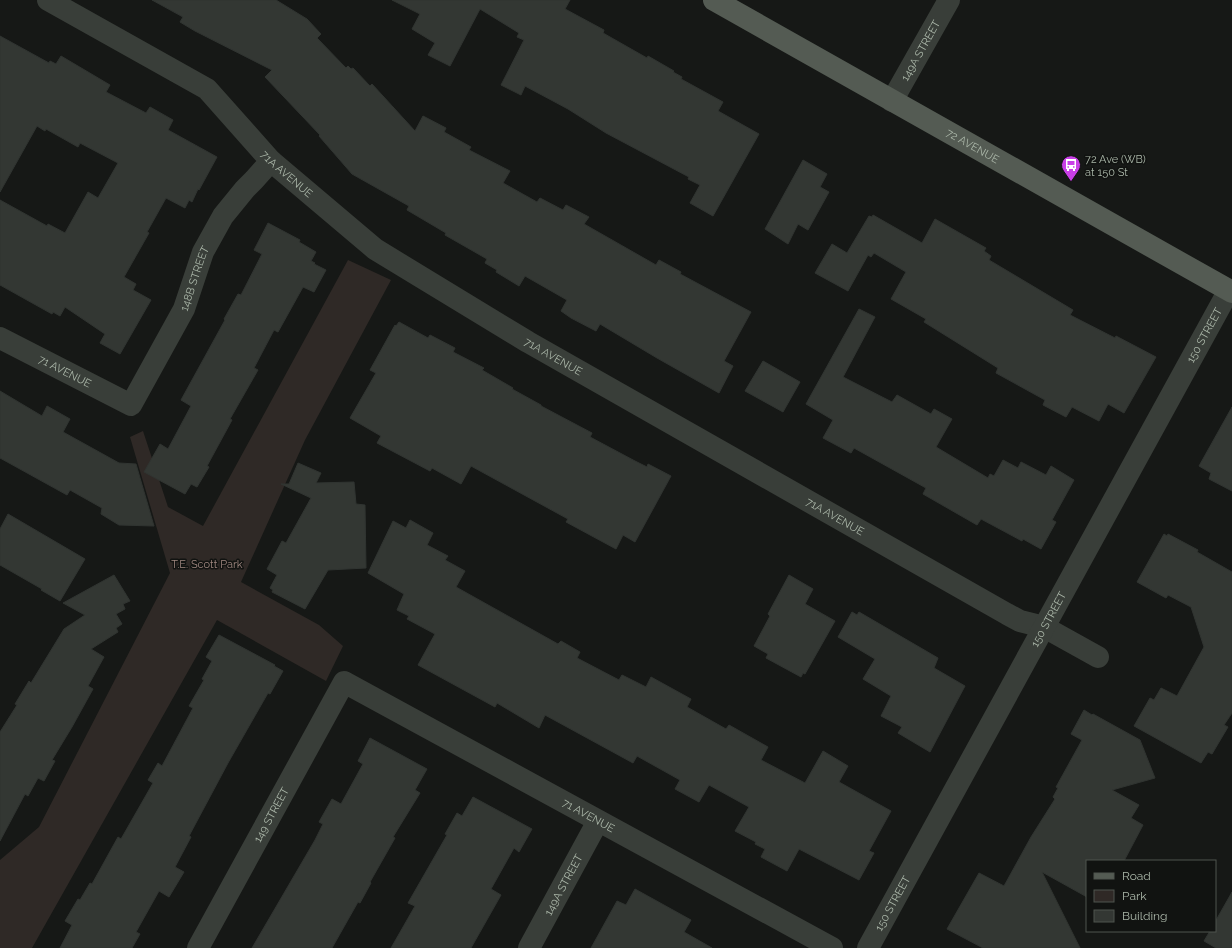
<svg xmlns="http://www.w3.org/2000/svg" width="1232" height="948" viewBox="0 0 1232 948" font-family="Raleway,sans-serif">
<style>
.green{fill:#2f2926}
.building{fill:#333733;stroke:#303431}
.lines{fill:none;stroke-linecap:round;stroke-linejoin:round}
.minor{stroke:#393e39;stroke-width:22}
.major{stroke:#545b53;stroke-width:22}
.labels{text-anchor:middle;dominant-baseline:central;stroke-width:3;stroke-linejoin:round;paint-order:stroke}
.street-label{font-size:11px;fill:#abb7a9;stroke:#111311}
.poi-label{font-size:11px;fill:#abb7a9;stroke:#111311;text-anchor:start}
.park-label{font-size:11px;fill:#a18881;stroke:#111311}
</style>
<rect width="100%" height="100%" fill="#161816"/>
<path class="green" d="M 348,260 L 391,280 L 305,440 L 241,582 L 319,625 L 343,646 L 326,681 L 217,620 L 32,948 L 0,948 L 0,860 L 39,827 L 170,573 L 130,437 L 143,431 L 168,507 L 203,526 Z"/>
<path class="building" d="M 152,0 L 276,0 L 307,19 L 321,34 L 317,38 L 346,68 L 348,66 L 351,69 L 353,68 L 370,86 L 372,84 L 415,131 L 423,116 L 446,128 L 444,132 L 471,147 L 469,150 L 510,171 L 503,183 L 537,202 L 540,198 L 563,210 L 566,205 L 589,217 L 584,224 L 656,265 L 659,260 L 681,272 L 680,274 L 751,312 L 724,361 L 733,366 L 719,393 L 657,358 L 600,324 L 596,331 L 571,318 L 561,311 L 567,300 L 525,276 L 519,286 L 496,272 L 497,270 L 485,263 L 487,259 L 445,235 L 446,233 L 407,210 L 409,206 L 352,174 L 319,136 L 320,135 L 265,77 L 272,70 L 195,31 L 180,22 L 183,17 Z
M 392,0 L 570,0 L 565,9 L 604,30 L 603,33 L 647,58 L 648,56 L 674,71 L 673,72 L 682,77 L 681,79 L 723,102 L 718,111 L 759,134 L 713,216 L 690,203 L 700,185 L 688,179 L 689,177 L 606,133 L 568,109 L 525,86 L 521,95 L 501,85 L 524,40 L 517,37 L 519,33 L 480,9 L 450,66 L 428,55 L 435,43 L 412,29 L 420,14 Z
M 0,36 L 49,63 L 50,61 L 56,64 L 61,56 L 110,85 L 106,92 L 146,113 L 150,107 L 173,120 L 168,130 L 217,157 L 199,190 L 198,189 L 192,202 L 189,200 L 185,208 L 166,198 L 147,232 L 149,233 L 124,277 L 136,284 L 133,290 L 151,300 L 120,354 L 100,343 L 105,334 L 65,307 L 60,316 L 53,312 L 52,314 L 0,285 L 0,200 L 47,226 L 48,224 L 65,233 L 88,192 L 98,198 L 118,163 L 80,143 L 78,147 L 46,129 L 45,131 L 37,126 L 0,192 Z
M 803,160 L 827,174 L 820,187 L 829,192 L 808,230 L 798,224 L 788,244 L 765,229 Z
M 873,215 L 922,243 L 935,219 L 986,248 L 984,251 L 991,256 L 989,260 L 1073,310 L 1070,315 L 1115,338 L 1116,336 L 1156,357 L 1124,413 L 1108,404 L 1099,421 L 1072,407 L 1066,417 L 1043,405 L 1045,400 L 996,373 L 998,368 L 924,322 L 926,319 L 891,299 L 906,272 L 874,253 L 871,257 L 868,255 L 848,291 L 815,273 L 832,244 L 847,253 L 869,216 L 872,217 Z
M 268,223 L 300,240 L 299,242 L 316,252 L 311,261 L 315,263 L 314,264 L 326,270 L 314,292 L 303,287 L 278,332 L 274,330 L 254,368 L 258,370 L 230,419 L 232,420 L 207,466 L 209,467 L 197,487 L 191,484 L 185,494 L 144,472 L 160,444 L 168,449 L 191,406 L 181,400 L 225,320 L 224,319 L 238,294 L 241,295 L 262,254 L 254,250 Z
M 859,309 L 875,317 L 843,377 L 892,402 L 897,395 L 931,414 L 934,409 L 952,419 L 936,447 L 988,478 L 990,474 L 994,476 L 1003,460 L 1018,468 L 1021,462 L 1046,475 L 1051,466 L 1074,480 L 1052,520 L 1056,522 L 1041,549 L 1023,539 L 1022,541 L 981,519 L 977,525 L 923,494 L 926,488 L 854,448 L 851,453 L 823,438 L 833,420 L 806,404 Z
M 399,322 L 428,338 L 430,335 L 455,348 L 453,352 L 484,368 L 482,370 L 513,388 L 512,389 L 541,405 L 541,406 L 592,433 L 590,437 L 635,461 L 647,467 L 648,464 L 671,476 L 635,542 L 623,535 L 616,549 L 566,522 L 568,519 L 471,466 L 461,484 L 432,468 L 430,471 L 377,443 L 381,436 L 350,418 L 376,373 L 370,370 L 395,325 L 396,326 Z
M 763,361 L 800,382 L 783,412 L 745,391 Z
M 0,391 L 42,416 L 47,406 L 70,419 L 63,432 L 119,463 L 136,464 L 154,526 L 119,525 L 101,514 L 102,508 L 70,490 L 67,495 L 0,458 Z
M 1232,407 L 1232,491 L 1209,479 L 1211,473 L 1199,466 Z
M 298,463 L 321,473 L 316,483 L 354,482 L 356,504 L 365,505 L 366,568 L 328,570 L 305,609 L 272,592 L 273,590 L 270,588 L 277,575 L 267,569 L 282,541 L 286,543 L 311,498 L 281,484 L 289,484 Z
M 8,514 L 85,559 L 60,601 L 41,590 L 42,589 L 0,565 L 0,529 Z
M 410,520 L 433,533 L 427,545 L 448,556 L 445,560 L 465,571 L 456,587 L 558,644 L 561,641 L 580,652 L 577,658 L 619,680 L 622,675 L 646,687 L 651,677 L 691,699 L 687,707 L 726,729 L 729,725 L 768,747 L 761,760 L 805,783 L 823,751 L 848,766 L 839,782 L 891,811 L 869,851 L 874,853 L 859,880 L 799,849 L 787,871 L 761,857 L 765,849 L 755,844 L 756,842 L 735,831 L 749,807 L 709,785 L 699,802 L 675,789 L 680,780 L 637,756 L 633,763 L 545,715 L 539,728 L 497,703 L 495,707 L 418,665 L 435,634 L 407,619 L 409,616 L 397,610 L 404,594 L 368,573 L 393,521 L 406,528 Z
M 1164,534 L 1167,536 L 1168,534 L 1198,550 L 1197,552 L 1232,572 L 1232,713 L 1224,725 L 1228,727 L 1212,754 L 1208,752 L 1201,763 L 1134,726 L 1150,698 L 1154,700 L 1161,688 L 1177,696 L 1204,647 L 1191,607 L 1168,595 L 1166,598 L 1137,582 Z
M 114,575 L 130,601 L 123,604 L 125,609 L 116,614 L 122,624 L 116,628 L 118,632 L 91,649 L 104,657 L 88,686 L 93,689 L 72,727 L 52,760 L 55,761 L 44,781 L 38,778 L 28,796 L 25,794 L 0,841 L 0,732 L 17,705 L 15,704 L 29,681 L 31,683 L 64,629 L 85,615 L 63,603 Z
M 789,575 L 813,589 L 805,604 L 835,621 L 805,674 L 803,673 L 801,677 L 766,658 L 768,654 L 754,646 L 770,616 L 768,614 Z
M 852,612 L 857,615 L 859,612 L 938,658 L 934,668 L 965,686 L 930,752 L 898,733 L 902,727 L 881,716 L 891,696 L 863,679 L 875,659 L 838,637 Z
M 219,635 L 275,665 L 274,666 L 283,671 L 270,694 L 268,693 L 228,763 L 189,836 L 191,837 L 175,867 L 184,872 L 169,897 L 159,891 L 136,932 L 140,934 L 132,948 L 60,948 L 72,925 L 65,921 L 78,899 L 80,900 L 90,883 L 92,884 L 118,837 L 121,839 L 153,783 L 148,780 L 158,763 L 162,766 L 193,708 L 189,706 L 204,680 L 202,679 L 212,661 L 206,657 Z
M 1084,710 L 1092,715 L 1093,714 L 1140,740 L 1155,778 L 1112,790 L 1139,805 L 1131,818 L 1143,825 L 1124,861 L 1087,861 L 1087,897 L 1042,872 L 1080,948 L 983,948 L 947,929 L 979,873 L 1004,886 L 1031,837 L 1055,799 L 1053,797 L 1058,788 L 1056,787 L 1082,740 L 1071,734 Z
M 370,738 L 427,769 L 415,790 L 420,793 L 393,837 L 395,838 L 370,882 L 371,883 L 360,903 L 358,902 L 332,948 L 252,948 L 315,840 L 323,824 L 319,822 L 332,799 L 341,804 L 363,764 L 358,761 Z
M 473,797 L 532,829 L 519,852 L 514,848 L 491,889 L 501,895 L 471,948 L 391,948 L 415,906 L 408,903 L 447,835 L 445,834 L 457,813 L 462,816 Z
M 635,889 L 691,920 L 684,932 L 712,948 L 591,948 L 617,901 L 626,905 Z
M 1232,892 L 1232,948 L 1216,948 L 1204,941 L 1210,931 L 1215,931 L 1215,922 Z"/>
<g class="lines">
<g class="minor">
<path id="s1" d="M 48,0 L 207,89 L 271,161 L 375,249 L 528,342 L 1007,614 L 1020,621 L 1044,627 L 1098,657"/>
<path id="s2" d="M 892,101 L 949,0"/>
<path id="s3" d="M 0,338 L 131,405 L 184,309 L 203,252 L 223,216 L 245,189 L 254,180 L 271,161"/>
<path id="s4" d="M 198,948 L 344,682 L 832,948"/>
<path id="s5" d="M 529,948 L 598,821"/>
<path id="s6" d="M 868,948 L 1229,290"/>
</g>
<path class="major" id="s7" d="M 714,0 L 1232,292"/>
</g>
<defs>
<g id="bus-pin" transform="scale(1)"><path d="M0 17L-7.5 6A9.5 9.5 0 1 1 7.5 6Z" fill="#c93fe6" stroke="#111311"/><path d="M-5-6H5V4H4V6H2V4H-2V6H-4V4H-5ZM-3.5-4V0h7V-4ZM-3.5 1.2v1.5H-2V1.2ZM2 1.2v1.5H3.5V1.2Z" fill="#fff"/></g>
</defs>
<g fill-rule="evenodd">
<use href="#bus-pin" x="1071" y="165"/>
</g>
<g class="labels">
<g class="street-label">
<text stroke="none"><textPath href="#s2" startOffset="58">149A STREET</textPath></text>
<text stroke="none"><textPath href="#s7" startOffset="297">72 AVENUE</textPath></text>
<text stroke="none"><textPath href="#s1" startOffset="299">71A AVENUE</textPath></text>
<text stroke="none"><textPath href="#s3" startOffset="289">148B STREET</textPath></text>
<text stroke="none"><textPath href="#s6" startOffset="699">150 STREET</textPath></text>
<text stroke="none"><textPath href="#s1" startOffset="623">71A AVENUE</textPath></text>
<text stroke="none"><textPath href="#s3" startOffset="73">71 AVENUE</textPath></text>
<text stroke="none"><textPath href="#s1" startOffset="947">71A AVENUE</textPath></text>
<text stroke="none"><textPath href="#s6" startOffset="375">150 STREET</textPath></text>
<text stroke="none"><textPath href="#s4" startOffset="152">149 STREET</textPath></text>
<text stroke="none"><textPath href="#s4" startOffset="582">71 AVENUE</textPath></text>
<text stroke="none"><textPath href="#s5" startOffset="72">149A STREET</textPath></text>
<text stroke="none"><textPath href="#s6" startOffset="51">150 STREET</textPath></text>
</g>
<g class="poi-label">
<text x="1085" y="159">72 Ave (WB)<tspan x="1085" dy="13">at 150 St</tspan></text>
</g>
<g class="park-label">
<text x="207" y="564">T.E. Scott Park</text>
</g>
</g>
<rect x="1086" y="860" width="130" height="72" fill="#111311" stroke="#4f554e"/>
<rect x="1094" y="873" width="20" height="6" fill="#545b53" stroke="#4f554e"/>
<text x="1122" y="880" font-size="12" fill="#abb7a9">Road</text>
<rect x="1094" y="890" width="20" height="12" fill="#2f2926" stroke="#4f554e"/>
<text x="1122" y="900" font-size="12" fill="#abb7a9">Park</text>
<rect x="1094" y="910" width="20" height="12" fill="#333733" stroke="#4f554e"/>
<text x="1122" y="920" font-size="12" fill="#abb7a9">Building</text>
</svg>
